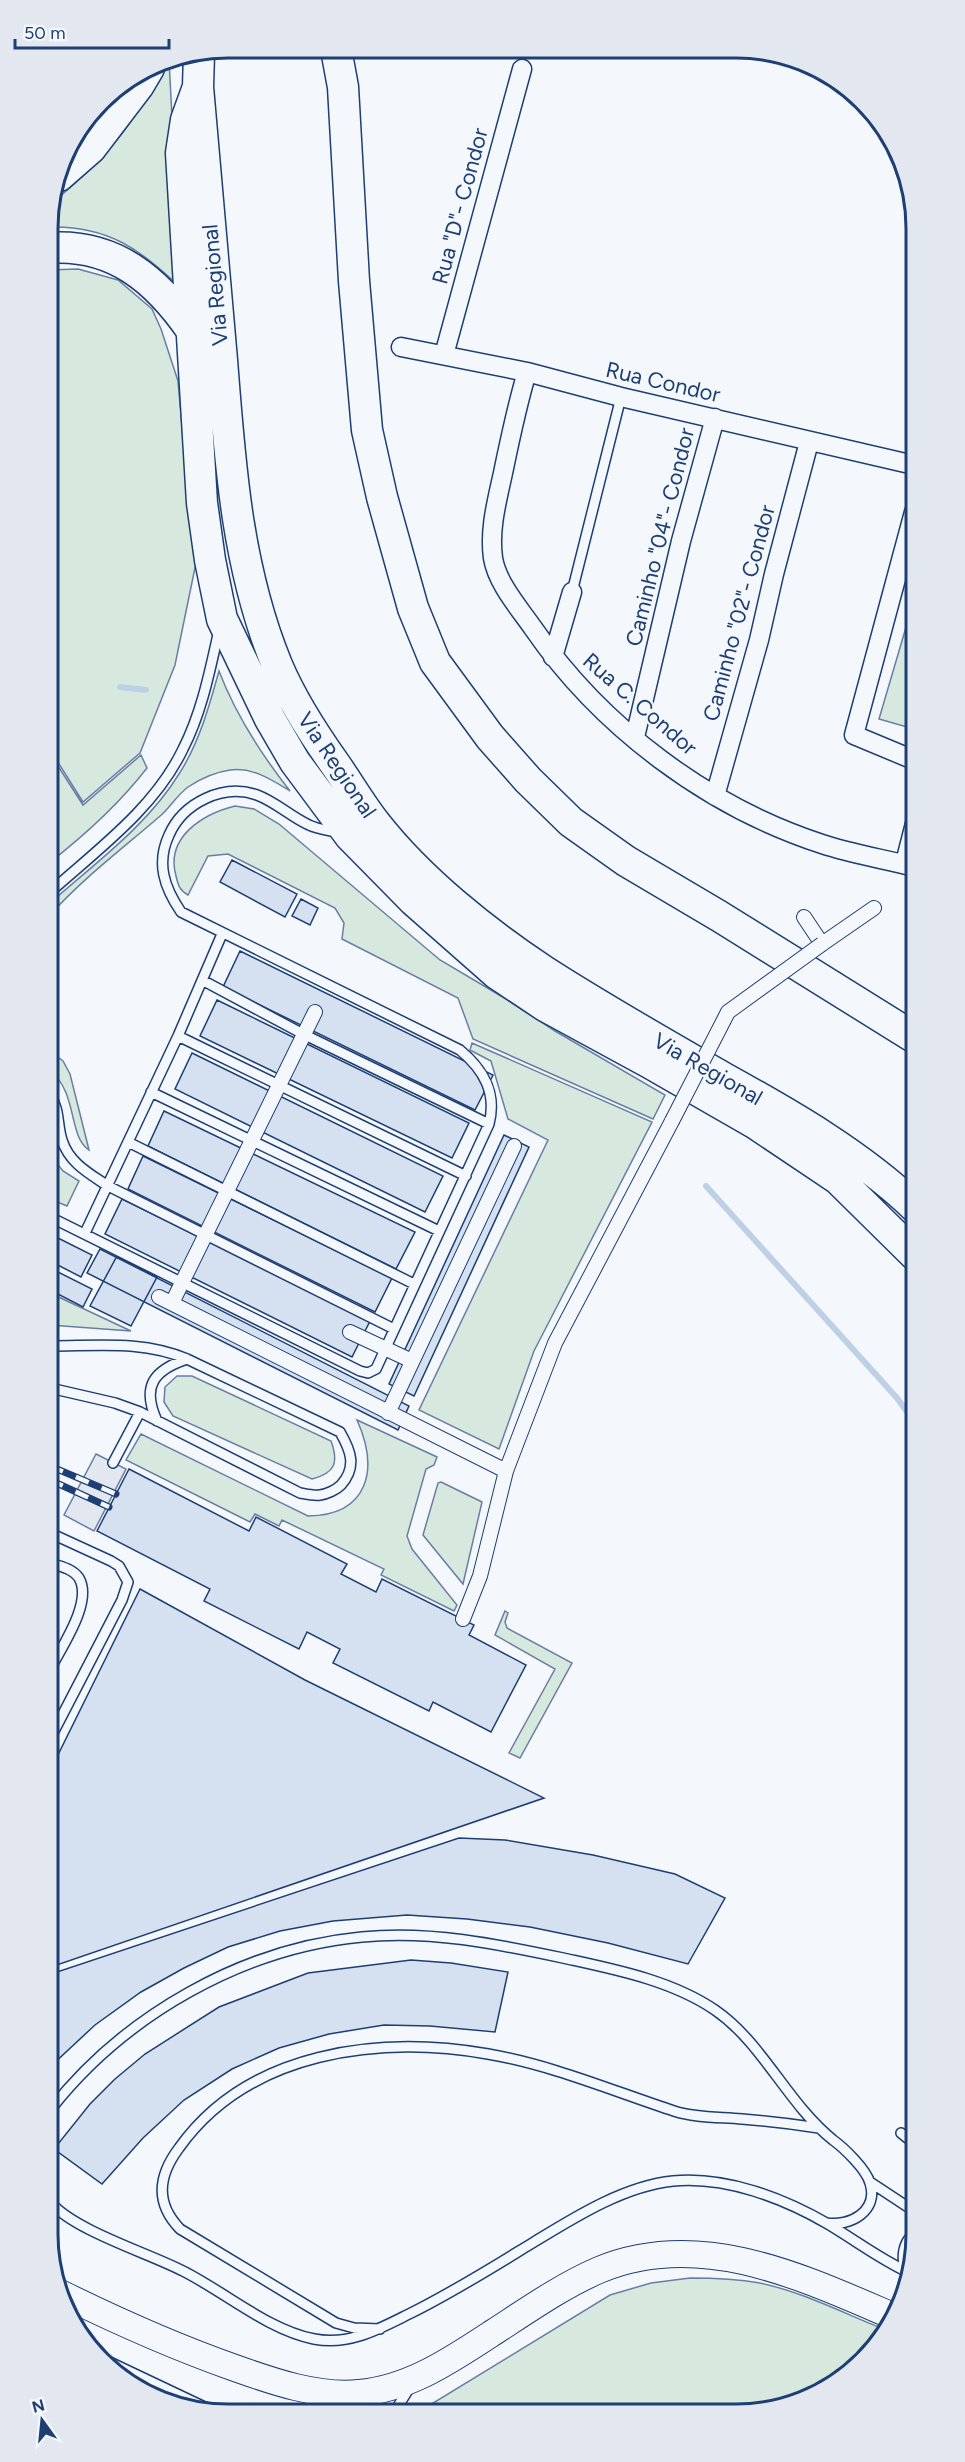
<svg xmlns="http://www.w3.org/2000/svg" width="965" height="2462" viewBox="0 0 965 2462" font-family="Figtree,sans-serif">
<style>
.green{fill:#d7e8df;stroke:#687fa3;stroke-width:1.5}
.parking{fill:#e3e8f0;stroke:#687fa3;stroke-width:1.5}
.lines{fill:none;stroke-linecap:round;stroke-linejoin:round}
.stream{stroke:#bed0e5;stroke-width:6}
.building{fill:#d5e0f0;stroke:#1d3f73;stroke-width:1.5}
.service-casing{stroke:#1d3f73;stroke-width:12}
.pedestrian-casing{stroke:#1d3f73;stroke-width:16}
.minor-casing{stroke:#1d3f73;stroke-width:21}
.secondary-casing{stroke:#1d3f73;stroke-width:28}
.primary-casing{stroke:#1d3f73;stroke-width:33}
.service{stroke:#f4f7fb;stroke-width:9}
.pedestrian{stroke:#f4f7fb;stroke-width:14}
.minor{stroke:#f4f7fb;stroke-width:18}
.secondary{stroke:#f4f7fb;stroke-width:26}
.primary{stroke:#f4f7fb;stroke-width:30}
.rail-casing{stroke:#1d3f73;stroke-width:7}
.rail{stroke:#f4f7fb;stroke-width:4.5;stroke-dasharray:14;stroke-linecap:butt}
.pedestrian-bridge-casing{stroke:#1d3f73;stroke-width:16;stroke-linecap:butt}
.pedestrian-bridge{stroke:#f4f7fb;stroke-width:14}
.labels{text-anchor:middle;dominant-baseline:central;stroke-width:4.5;stroke-linejoin:round;paint-order:stroke}
.street-label{font-size:22px;fill:#1d3f73;stroke:#f4f7fb}
.rim{fill:none;stroke:#1d3f73;stroke-width:3}
</style>
<rect width="100%" height="100%" fill="#f4f7fb"/>
<path class="green" d="M 166,60 L 169,60 L 181,288 C 140,250 109,225 48,227 L 52,203 C 106,158 135,125 166,60 Z
M 78,269 L 118,280 L 152,309 L 161,329 L 178,381 L 189,507 L 197,558 L 175,665 L 140,753 L 83,802 L 49,748 L 48,270 Z
M 914,600 L 914,729 L 879,719 Z
M 219,671 C 236,716 261,754 290,791 C 272,780 253,767 230,770 C 216,772 200,779 188,787 C 176,796 170,808 159,817 C 122,849 82,879 49,916 L 49,904 C 94,864 147,826 179,774 C 199,743 209,707 219,671 Z
M 49,752 L 83,805 L 141,755 L 147,768 C 119,804 85,835 49,863 Z
M 235,806 L 254,809 L 279,824 L 440,960 L 506,999 L 555,1031 L 665,1095 L 653,1119 L 473,1039 L 458,998 L 342,939 L 344,923 L 335,908 L 228,854 L 208,856 L 188,895 C 180,891 178,885 176,876 C 165,837 203,814 235,806 Z
M 472,1043 L 652,1122 L 534,1351 L 499,1449 L 419,1410 L 548,1140 L 508,1119 L 491,1061 L 470,1050 Z
M 50,1051 L 63,1061 L 70,1074 L 89,1150 C 68,1137 78,1092 50,1071 Z
M 50,1155 L 63,1171 L 79,1181 L 67,1206 L 50,1199 Z
M 50,1293 L 131,1331 L 50,1325 Z
M 177,1376 L 192,1376 L 331,1441 C 339,1463 335,1473 312,1479 L 173,1416 L 164,1402 L 165,1387 Z
M 357,1420 L 437,1457 L 434,1465 L 426,1469 L 407,1536 L 412,1549 L 457,1605 L 454,1611 L 381,1575 L 384,1569 L 282,1520 L 279,1526 L 255,1514 L 250,1522 L 126,1460 L 141,1434 L 308,1516 C 369,1515 379,1469 357,1420 Z
M 441,1482 L 482,1502 L 463,1584 L 423,1535 L 438,1483 Z
M 505,1611 L 508,1613 L 505,1622 L 507,1628 L 572,1663 L 520,1758 L 509,1753 L 555,1669 L 495,1635 Z
M 690,2278 C 713,2278 737,2279 760,2283 C 803,2292 845,2314 886,2330 L 873,2352 L 827,2390 L 772,2410 L 420,2411 L 610,2295 L 651,2283 Z"/>
<path class="parking" d="M 96,1454 L 126,1469 L 94,1531 L 64,1515 Z"/>
<g class="lines">
<path class="stream" d="M 120,687 L 146,690
M 706,1186 L 897,1398 L 915,1423"/>
</g>
<path class="building" d="M 232,860 L 297,894 L 285,917 L 220,882 Z
M 301,899 L 318,908 L 310,925 L 292,916 Z
M 240,951 L 493,1075 L 475,1110 L 223,987 Z
M 217,1000 L 469,1123 L 452,1158 L 200,1036 Z
M 192,1053 L 443,1176 L 425,1212 L 175,1089 Z
M 164,1111 L 415,1232 L 396,1269 L 148,1146 Z
M 504,1135 L 529,1147 L 414,1396 L 389,1384 Z
M 143,1156 L 392,1278 L 375,1312 L 128,1189 Z
M 122,1199 L 370,1321 L 352,1357 L 105,1234 Z
M 50,1234 L 92,1255 L 81,1277 L 50,1261 Z
M 100,1249 L 409,1406 L 398,1430 L 87,1273 Z
M 117,1256 L 157,1277 L 131,1326 L 90,1306 Z
M 50,1268 L 92,1289 L 83,1307 L 50,1290 Z
M 129,1469 L 249,1531 L 256,1517 L 347,1564 L 341,1574 L 376,1592 L 382,1579 L 474,1625 L 469,1635 L 526,1665 L 491,1732 L 433,1702 L 429,1711 L 333,1663 L 340,1649 L 307,1632 L 299,1649 L 204,1601 L 210,1589 L 97,1531 Z
M 140,1589 L 305,1680 L 544,1798 L 51,1967 L 51,1769 Z
M 459,1838 L 505,1840 L 593,1855 L 675,1874 L 725,1898 L 688,1964 L 608,1943 L 530,1927 L 467,1919 L 407,1915 L 333,1921 L 280,1931 L 228,1947 L 184,1968 L 141,1992 L 95,2025 L 51,2066 L 51,1974 Z
M 411,1960 L 451,1963 L 508,1972 L 495,2032 L 430,2026 L 384,2025 L 329,2034 L 279,2048 L 232,2069 L 184,2100 L 143,2138 L 102,2184 L 54,2149 L 90,2104 L 115,2079 L 145,2054 L 219,2007 L 308,1973 Z"/>
<g class="lines">
<g class="service-casing">
<path id="service" d="M 572,592 L 621,397
M 900,864 L 913,813
M 49,893 C 97,850 155,808 183,749 C 202,712 210,670 219,630
M 202,980 L 303,1034 L 489,1124
M 178,1036 L 466,1176
M 151,1092 L 439,1231
M 50,1095 C 60,1109 57,1125 62,1140 C 69,1163 90,1174 108,1186 L 394,1329
M 128,1142 L 414,1284
M 50,1217 L 360,1371 L 368,1373 L 376,1369 L 489,1124 C 497,1093 484,1070 460,1050 L 181,912 C 164,887 156,863 169,835 C 183,803 223,783 257,795 C 276,802 291,817 309,825 C 317,829 327,830 336,832
M 85,1233 L 178,1036 L 222,934
M 50,1346 C 97,1346 143,1340 187,1359 L 340,1432 C 351,1451 357,1467 341,1485 C 336,1490 327,1494 320,1495 C 314,1496 306,1494 300,1493 L 140,1412 L 115,1403 L 50,1388
M 157,1421 C 141,1386 154,1370 187,1359
M 113,1463 L 140,1412
M 50,1533 L 111,1561 L 119,1566 L 128,1582 L 122,1600 L 51,1737
M 50,1563 C 60,1566 73,1569 79,1578 C 93,1602 62,1646 51,1668
M 51,2109 C 125,2015 243,1948 362,1937 C 429,1930 497,1944 563,1958 C 613,1969 671,1980 715,2010 C 763,2043 787,2103 833,2140 C 844,2148 866,2169 870,2183 C 879,2211 850,2227 826,2223
M 901,2133 L 916,2145
M 870,2182 L 917,2213
M 51,2203 C 76,2231 148,2253 183,2271 C 225,2292 268,2330 314,2339 C 349,2346 379,2329 409,2314 C 452,2293 493,2267 534,2242 C 575,2217 624,2186 673,2181 C 726,2176 783,2198 828,2224 C 855,2240 881,2260 910,2273
M 905,2271 C 901,2255 903,2241 917,2231
M 380,2329 L 354,2328 L 336,2323 L 180,2229 C 155,2203 158,2176 179,2148 C 248,2051 379,2035 488,2054 C 552,2065 613,2091 674,2111 C 695,2118 720,2117 742,2119 C 768,2121 793,2124 819,2128
M 97,2356 L 213,2411
M 395,2411 L 410,2387"/>
</g>
<g class="pedestrian-casing">
<path id="pedestrian" d="M 804,917 L 822,944 L 874,908
M 159,1297 L 506,1471
M 172,1303 L 315,1012
M 350,1332 L 412,1361
M 388,1413 L 514,1146
M 463,1619 L 480,1576 L 506,1471 L 555,1343 L 672,1121"/>
</g>
<g class="minor-casing">
<path id="minor" d="M 401,347 L 527,372 L 621,397 L 914,465
M 444,355 L 522,69
M 527,372 C 517,405 510,439 503,473 C 497,501 489,529 493,558 C 497,583 519,608 533,628 C 601,727 708,807 822,844 C 852,854 884,859 915,867
M 914,512 L 854,735 L 914,760
M 553,657 L 572,592
M 635,737 L 681,541 L 715,418
M 715,796 L 759,640 L 774,574 L 809,442"/>
</g>
<g class="secondary-casing">
<path id="secondary" d="M 60,2293 C 117,2321 175,2347 235,2368 C 274,2382 318,2397 359,2393 C 409,2389 453,2359 494,2332 C 528,2310 562,2286 599,2270 C 700,2228 802,2277 895,2317"/>
</g>
<g class="primary-casing">
<path id="primary" d="M 336,49 L 343,87 L 354,281 L 367,430 L 382,497 L 413,608 L 435,662 L 490,737 L 528,780 L 571,822 L 626,861 L 719,916 L 915,1038
M 199,54 L 198,87 C 206,178 214,269 222,360 C 230,464 237,568 277,665 C 292,701 313,733 335,764 C 349,784 361,805 376,824 C 420,880 485,932 544,971 C 603,1009 663,1043 724,1078 C 791,1115 859,1154 915,1207
M 198,87 L 186,120 L 181,153 L 202,503 L 210,560 L 222,619 L 270,719 L 295,762 L 350,836 L 413,900 L 497,974 L 545,1006 L 648,1062 L 756,1124 L 838,1179 L 915,1255
M 59,176 L 91,148 L 139,85 L 149,68
M 48,248 C 114,243 157,280 192,331"/>
</g>
<use href="#service" class="service"/>
<use href="#pedestrian" class="pedestrian"/>
<use href="#minor" class="minor"/>
<use href="#secondary" class="secondary"/>
<use href="#primary" class="primary"/>
<g class="rail-casing">
<path id="rail" d="M 50,1466 L 116,1494
M 50,1480 L 109,1507"/>
</g>
<use href="#rail" class="rail"/>
<g class="pedestrian-bridge-casing">
<path id="pedestrian-bridge" d="M 672,1121 L 728,1012 L 822,944"/>
</g>
<use href="#pedestrian-bridge" class="pedestrian-bridge"/>
</g>
<g class="labels">
<g class="street-label">
<text transform="translate(460 206) rotate(-75)">Rua "D"- Condor</text>
<text transform="translate(215 285) rotate(-95)">Via Regional</text>
<text transform="translate(663 382) rotate(13)">Rua Condor</text>
<text transform="translate(660 537) rotate(-76)">Caminho "04"- Condor</text>
<text transform="translate(739 613) rotate(-75)">Caminho "02"- Condor</text>
<text transform="translate(640 704) rotate(41)">Rua C. Condor</text>
<text transform="translate(337 765) rotate(56)">Via Regional</text>
<text transform="translate(708 1069) rotate(30)">Via Regional</text>
</g>
</g>
<path d="M0 0H965V2462H0ZM228 58H736A170 170 0 0 1 906 228V2234A170 170 0 0 1 736 2404H228A170 170 0 0 1 58 2234V228A170 170 0 0 1 228 58Z" fill="#e3e8f0" fill-rule="evenodd"/>
<path class="rim" d="M228 58H736A170 170 0 0 1 906 228V2234A170 170 0 0 1 736 2404H228A170 170 0 0 1 58 2234V228A170 170 0 0 1 228 58Z"/>
<g transform="translate(42 2420) rotate(345)" stroke="#f4f7fb" stroke-width="4.5" paint-order="stroke">
<path d="M0-4.5L10 22L0 15L-10 22Z" fill="#1d3f73"/>
<text y="-9" font-size="16" font-weight="bold" text-anchor="middle" fill="#1d3f73">N</text>
</g>
<path d="M15 39v9h154v-9" fill="none" stroke="#1d3f73" stroke-width="3"/>
<text x="24" y="39" font-size="18" fill="#1d3f73" stroke="#f4f7fb" stroke-width="4.5" paint-order="stroke">50 m</text>
</svg>
